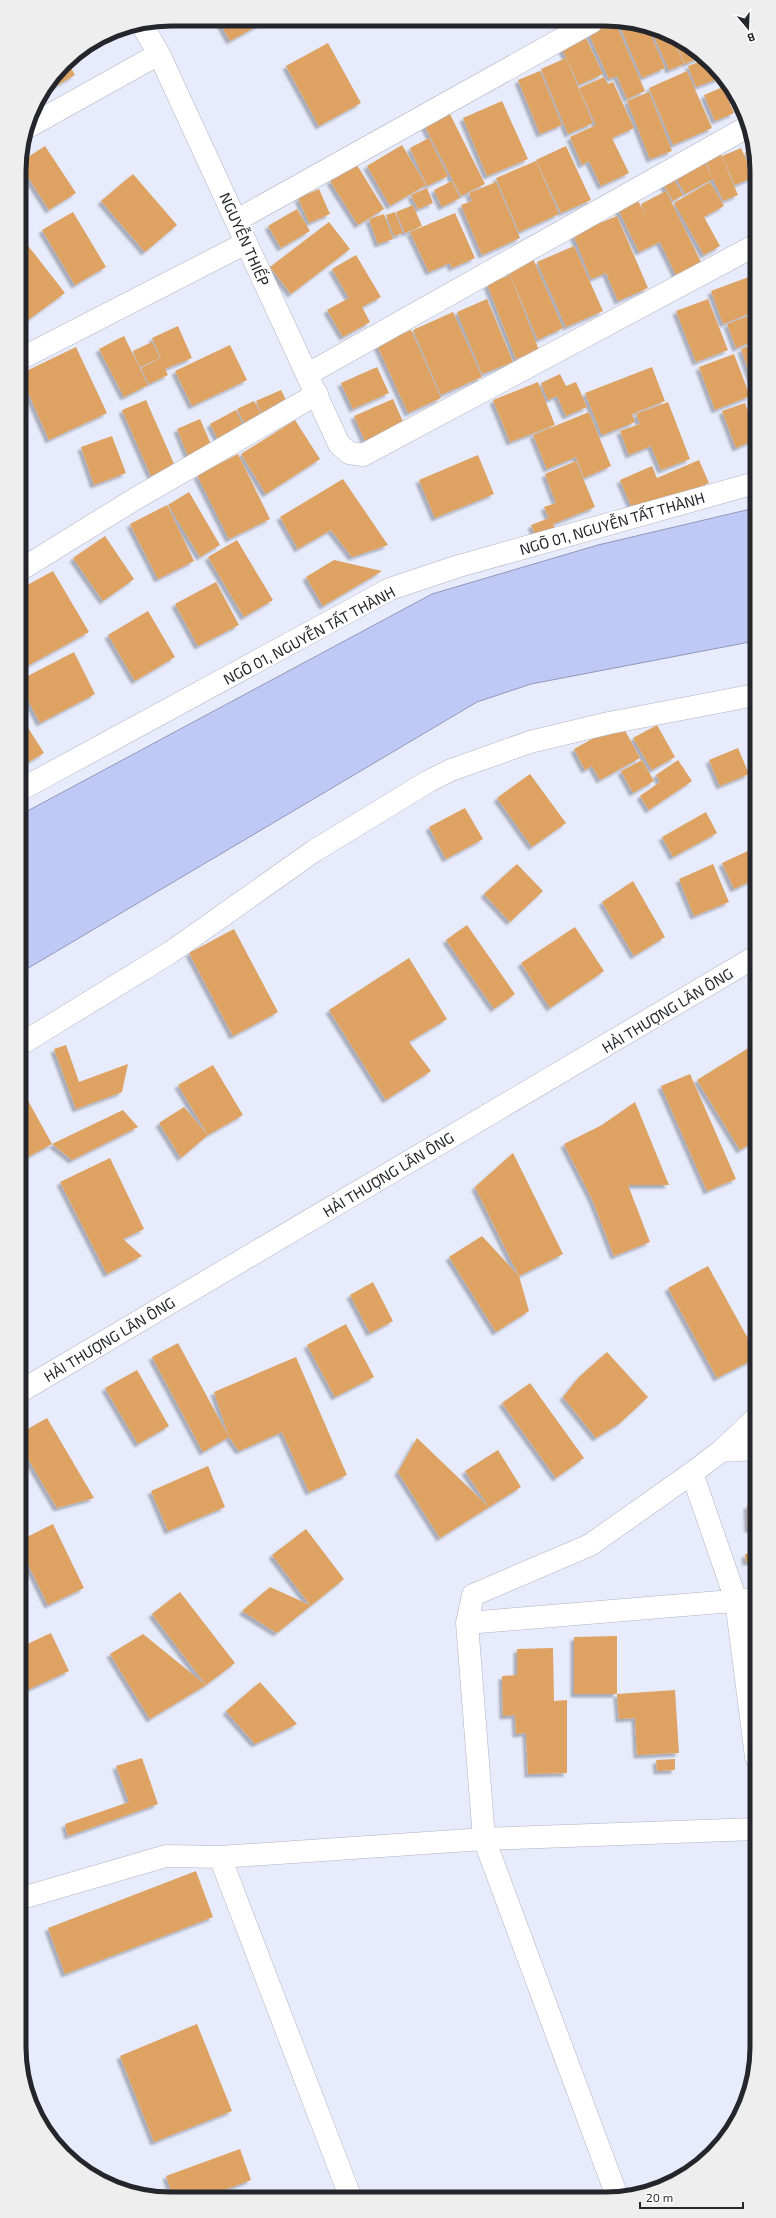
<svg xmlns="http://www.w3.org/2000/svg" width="776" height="2218" viewBox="0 0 776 2218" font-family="'Exo 2',sans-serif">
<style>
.water{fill:#bfc9f6;stroke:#9198b9}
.building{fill:#dea363;filter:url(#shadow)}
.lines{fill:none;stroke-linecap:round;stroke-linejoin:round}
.minor-casing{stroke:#b0b3c3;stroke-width:23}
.minor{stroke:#fff;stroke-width:22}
.labels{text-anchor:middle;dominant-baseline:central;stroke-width:4;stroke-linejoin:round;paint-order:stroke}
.street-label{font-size:15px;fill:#25262c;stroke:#fff}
.rim{fill:none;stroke:#25262c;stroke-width:5}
</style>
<defs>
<filter id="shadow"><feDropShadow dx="-3.5" dy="3.5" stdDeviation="1" flood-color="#0004"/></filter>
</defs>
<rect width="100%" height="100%" fill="#e7ebfb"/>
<path class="water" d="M 755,508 L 755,641 L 531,684 L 477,702 L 20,973 L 20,815 L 432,594 L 598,545 Z"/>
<path class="building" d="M 218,19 L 268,20 L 230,41 Z
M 607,22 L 615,22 L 645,91 L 627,99 L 617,76 L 609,79 L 587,30 Z
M 618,22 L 635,22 L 647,26 L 665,68 L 642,78 Z
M 650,28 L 677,38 L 673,39 L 684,64 L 669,70 Z
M 585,36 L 603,74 L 579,85 L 561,47 Z
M 678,38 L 681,39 L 703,56 L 685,64 L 674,40 Z
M 328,43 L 361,103 L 319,126 L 286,66 Z
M 566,58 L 593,123 L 568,134 L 541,69 Z
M 707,59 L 723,77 L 696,87 L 688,66 Z
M 67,61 L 75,75 L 49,90 L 47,87 Z
M 540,71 L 562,125 L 540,134 L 518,80 Z
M 687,71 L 712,128 L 673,145 L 649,88 Z
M 604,77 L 608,84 L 613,82 L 634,128 L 612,138 L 629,173 L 601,186 L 589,161 L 582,165 L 570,137 L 596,125 L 579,88 Z
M 723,87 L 734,113 L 715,121 L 704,95 Z
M 649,92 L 672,151 L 650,159 L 627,101 Z
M 502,101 L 528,159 L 487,176 L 463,118 Z
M 448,110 L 485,184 L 461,196 L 423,123 Z
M 429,138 L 448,176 L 427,186 L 410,148 Z
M 402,145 L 426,185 L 390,206 L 367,166 Z
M 45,146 L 76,193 L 49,210 L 19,163 Z
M 566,146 L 591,200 L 561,213 L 536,160 Z
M 741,148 L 754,177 L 735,185 L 722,156 Z
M 754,149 L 754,166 L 751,168 L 745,152 Z
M 720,152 L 738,195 L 723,201 L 713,179 L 685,194 L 675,176 L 704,161 L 712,177 L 705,159 Z
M 536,161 L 559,214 L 519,232 L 496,178 Z
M 357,165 L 384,209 L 358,225 L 330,181 Z
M 133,174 L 177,225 L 145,252 L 101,201 Z
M 673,178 L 683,195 L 673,201 L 663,184 Z
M 452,181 L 460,198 L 442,207 L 434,190 Z
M 496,182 L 520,238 L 482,255 L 461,205 L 472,201 L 469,193 Z
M 710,182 L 724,206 L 704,217 L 720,246 L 704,255 L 674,203 Z
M 427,188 L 433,203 L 418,209 L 411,195 Z
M 319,189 L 330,214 L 309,223 L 298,198 Z
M 666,191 L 702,264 L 677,277 L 660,242 L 639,252 L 618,209 L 637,199 L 646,216 L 641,204 Z
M 413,205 L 422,226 L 405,233 L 396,212 Z
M 297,209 L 310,231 L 281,248 L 268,226 Z
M 19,212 L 26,222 L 19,227 Z
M 73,212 L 106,267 L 75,285 L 42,230 Z
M 395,212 L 403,233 L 394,236 L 386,215 Z
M 455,213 L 475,258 L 452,268 L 450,263 L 429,272 L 410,232 Z
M 384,214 L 393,239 L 378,244 L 369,219 Z
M 617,216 L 648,288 L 618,301 L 606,273 L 591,279 L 573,234 Z
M 329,222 L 350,249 L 291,294 L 270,267 Z
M 26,243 L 65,293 L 24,323 L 20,317 L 19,248 Z
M 574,246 L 603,311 L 566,327 L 537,262 Z
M 356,255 L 381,297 L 362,307 L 370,322 L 343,337 L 327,310 L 349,298 L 332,269 Z
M 533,259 L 563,328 L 538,340 L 508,270 Z
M 510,275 L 539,350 L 516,359 L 487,284 Z
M 754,275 L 754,312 L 723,324 L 711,291 Z
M 487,299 L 513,362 L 482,374 L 457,312 Z
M 708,299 L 728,350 L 696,362 L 676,311 Z
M 453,312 L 482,377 L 441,395 L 413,330 Z
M 754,314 L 754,341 L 736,348 L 727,324 Z
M 178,326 L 192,358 L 165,369 L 168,375 L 149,384 L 141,368 L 161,358 L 152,338 Z
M 411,330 L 441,398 L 408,413 L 377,345 Z
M 124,336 L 148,385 L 124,397 L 99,349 Z
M 152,342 L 160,358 L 140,367 L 133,351 Z
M 754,344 L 754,387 L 741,349 Z
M 230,345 L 247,380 L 192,406 L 175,371 Z
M 76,347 L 107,413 L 49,440 L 20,374 Z
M 734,354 L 750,396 L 715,410 L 699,367 Z
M 377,367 L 389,393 L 353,409 L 341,383 Z
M 652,367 L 665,401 L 632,414 L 635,422 L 602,435 L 585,393 Z
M 560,374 L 566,386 L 576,382 L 587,407 L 566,416 L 557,396 L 548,400 L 541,383 Z
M 538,382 L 555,425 L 510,442 L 493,400 Z
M 281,390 L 289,406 L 263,417 L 256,401 Z
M 393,399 L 404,424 L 365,441 L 354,416 Z
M 146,400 L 175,466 L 151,476 L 122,410 Z
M 254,401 L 264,420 L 247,428 L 237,409 Z
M 668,402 L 690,459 L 661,470 L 651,446 L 629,455 L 620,431 L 640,424 L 636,414 Z
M 745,403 L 754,428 L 754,440 L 736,448 L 722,411 Z
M 236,410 L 245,430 L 220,443 L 210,424 Z
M 589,412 L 611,466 L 584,478 L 576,457 L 547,469 L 533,435 Z
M 200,419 L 214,451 L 190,461 L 177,429 Z
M 295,420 L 320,459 L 266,494 L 241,454 Z
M 112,436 L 126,473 L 94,485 L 81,447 Z
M 238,454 L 270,519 L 229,539 L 197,475 Z
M 478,455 L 494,494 L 435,518 L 419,480 Z
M 699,460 L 709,483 L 635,515 L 620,480 L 652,466 L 657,478 Z
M 576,461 L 595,507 L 553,524 L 556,531 L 537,539 L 531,525 L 549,518 L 544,507 L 556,503 L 545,474 Z
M 343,479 L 388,545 L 352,557 L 331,530 L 298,549 L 280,517 Z
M 189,492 L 220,545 L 200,557 L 168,505 Z
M 167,505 L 194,561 L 158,579 L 130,524 Z
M 105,536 L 134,579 L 103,601 L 73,558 Z
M 237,540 L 273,600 L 244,617 L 208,557 Z
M 334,560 L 382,571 L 323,606 L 306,577 Z
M 53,571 L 89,632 L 20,670 L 20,589 Z
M 216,582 L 239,625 L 198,646 L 175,604 Z
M 148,611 L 175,657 L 135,681 L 108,635 Z
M 74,652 L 95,694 L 40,723 L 20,685 L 20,680 Z
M 20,715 L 44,753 L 20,767 Z
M 621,723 L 640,758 L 600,780 L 592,766 L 585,770 L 574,749 Z
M 657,725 L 675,757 L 652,770 L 633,738 Z
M 738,748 L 749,774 L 720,786 L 709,760 Z
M 642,760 L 654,781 L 633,793 L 621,771 Z
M 678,760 L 692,781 L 649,810 L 640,796 L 660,782 L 656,775 Z
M 530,774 L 566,823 L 532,847 L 497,798 Z
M 465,808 L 483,839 L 446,859 L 429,827 Z
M 706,812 L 717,833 L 673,857 L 662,837 Z
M 750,850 L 755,861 L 755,879 L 734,889 L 722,863 Z
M 517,864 L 543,891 L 510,922 L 484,894 Z
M 713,864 L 729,902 L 694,916 L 679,879 Z
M 633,881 L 665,937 L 634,956 L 602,902 Z
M 467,925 L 515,994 L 494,1009 L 446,940 Z
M 575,927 L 604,971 L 550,1008 L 521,963 Z
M 234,929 L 278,1012 L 233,1036 L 189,953 Z
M 409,958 L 447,1019 L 409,1042 L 431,1071 L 386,1100 L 329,1010 Z
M 755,1044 L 755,1141 L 740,1150 L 697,1080 Z
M 66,1045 L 79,1082 L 128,1064 L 122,1092 L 76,1109 L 54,1049 Z
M 213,1065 L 243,1115 L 208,1135 L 178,1085 Z
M 690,1074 L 736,1179 L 707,1191 L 661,1086 Z
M 21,1088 L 52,1144 L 28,1157 L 21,1145 Z
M 635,1102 L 669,1185 L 628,1185 L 650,1242 L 614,1256 L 592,1199 L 564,1144 L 602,1125 Z
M 184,1107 L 208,1135 L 181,1158 L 159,1123 Z
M 123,1110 L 138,1127 L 72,1160 L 52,1144 Z
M 513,1153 L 563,1254 L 519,1276 L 529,1311 L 496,1332 L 449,1257 L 482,1236 L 519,1276 L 475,1187 Z
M 110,1158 L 144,1229 L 123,1239 L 142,1256 L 107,1274 L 60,1182 Z
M 708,1266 L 756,1353 L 756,1358 L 717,1378 L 668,1288 Z
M 373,1282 L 393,1321 L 370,1333 L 350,1295 Z
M 346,1324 L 374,1377 L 335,1397 L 307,1345 Z
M 178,1343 L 229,1437 L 203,1452 L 152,1357 Z
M 607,1352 L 648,1397 L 620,1423 L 596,1438 L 563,1397 L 579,1377 Z
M 296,1357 L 347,1475 L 309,1492 L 282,1432 L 239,1451 L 229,1437 L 214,1392 Z
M 137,1370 L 169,1426 L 138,1444 L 105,1388 Z
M 530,1383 L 584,1458 L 556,1478 L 502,1403 Z
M 47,1418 L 94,1498 L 57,1508 L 21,1447 L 21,1433 Z
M 417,1438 L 489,1507 L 440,1538 L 398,1472 Z
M 498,1450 L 521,1487 L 489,1507 L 465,1471 Z
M 208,1466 L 225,1507 L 168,1531 L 151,1491 Z
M 747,1505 L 756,1505 L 756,1529 L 748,1529 Z
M 53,1524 L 84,1588 L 48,1605 L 21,1550 L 21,1540 Z
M 306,1529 L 344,1579 L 277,1633 L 242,1611 L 270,1587 L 310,1605 L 272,1555 Z
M 756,1553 L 756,1561 L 746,1562 L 745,1554 Z
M 180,1592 L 235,1663 L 206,1685 L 152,1614 Z
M 51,1633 L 69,1671 L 21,1693 L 21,1647 Z
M 143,1634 L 206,1685 L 150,1719 L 110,1654 Z
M 617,1636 L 617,1694 L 675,1690 L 679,1753 L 637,1755 L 635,1718 L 619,1719 L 617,1694 L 574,1694 L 574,1637 Z
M 553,1648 L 554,1701 L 567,1700 L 567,1773 L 528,1774 L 526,1733 L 516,1734 L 515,1715 L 503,1716 L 502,1676 L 517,1675 L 517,1649 Z
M 260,1682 L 297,1724 L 255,1744 L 226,1711 Z
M 142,1758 L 158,1804 L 68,1836 L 65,1824 L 129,1802 L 116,1766 Z
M 675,1759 L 675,1770 L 657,1771 L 656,1760 Z
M 196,1871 L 213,1917 L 65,1974 L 48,1928 Z
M 197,2024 L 232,2111 L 154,2142 L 120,2056 Z
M 240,2149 L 251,2180 L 208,2196 L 173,2196 L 166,2176 Z"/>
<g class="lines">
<g class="minor-casing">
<path id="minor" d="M 142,25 L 159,54 L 339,444 L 349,453 L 363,455 L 754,246
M 28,127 L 159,54
M 237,220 L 592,22
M 20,359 L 246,243
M 308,374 L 749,126
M 20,570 L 135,499 L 317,394
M 20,790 L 390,589 L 459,566 L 755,483
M 21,1044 L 171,952 L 314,851 L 429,781 L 451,770 L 530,742 L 609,723 L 755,695
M 21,1391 L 755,957
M 721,1451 L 756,1449
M 692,1473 L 736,1600 L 756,1757
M 467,1623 L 756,1599
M 220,1857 L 350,2196
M 22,1898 L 166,1856 L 220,1857 L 484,1839 L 756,1829
M 617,2196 L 484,1839 L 467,1623 L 473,1595 L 590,1545 L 692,1473 L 721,1451 L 756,1418"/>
</g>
<use href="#minor" class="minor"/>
</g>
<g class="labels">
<g class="street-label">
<text transform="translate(245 239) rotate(66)">NGUYỄN THIẾP</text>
<text transform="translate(612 523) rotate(-16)">NGÕ 01, NGUYỄN TẤT THÀNH</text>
<text transform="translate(309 635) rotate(-28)">NGÕ 01, NGUYỄN TẤT THÀNH</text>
<text transform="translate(667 1010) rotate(-31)">HẢI THƯỢNG LÃN ÔNG</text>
<text transform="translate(388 1174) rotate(-31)">HẢI THƯỢNG LÃN ÔNG</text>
<text transform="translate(109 1339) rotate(-31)">HẢI THƯỢNG LÃN ÔNG</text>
</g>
</g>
<path d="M0 0H776V2218H0ZM171 26H605A145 145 0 0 1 750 171V2047A145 145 0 0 1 605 2192H171A145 145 0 0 1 26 2047V171A145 145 0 0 1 171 26Z" fill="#eee" fill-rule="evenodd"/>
<path class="rim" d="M171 26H605A145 145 0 0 1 750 171V2047A145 145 0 0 1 605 2192H171A145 145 0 0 1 26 2047V171A145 145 0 0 1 171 26Z"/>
<g transform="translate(748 28) rotate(161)" stroke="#ffffff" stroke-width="3" paint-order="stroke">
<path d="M0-3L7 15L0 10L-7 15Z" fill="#25262c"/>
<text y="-6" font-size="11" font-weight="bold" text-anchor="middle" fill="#25262c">B</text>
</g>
<path d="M640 2202v6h103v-6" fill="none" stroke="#25262c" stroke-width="2"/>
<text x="646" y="2202" font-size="12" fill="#25262c" stroke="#ffffff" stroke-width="3" paint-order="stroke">20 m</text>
</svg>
